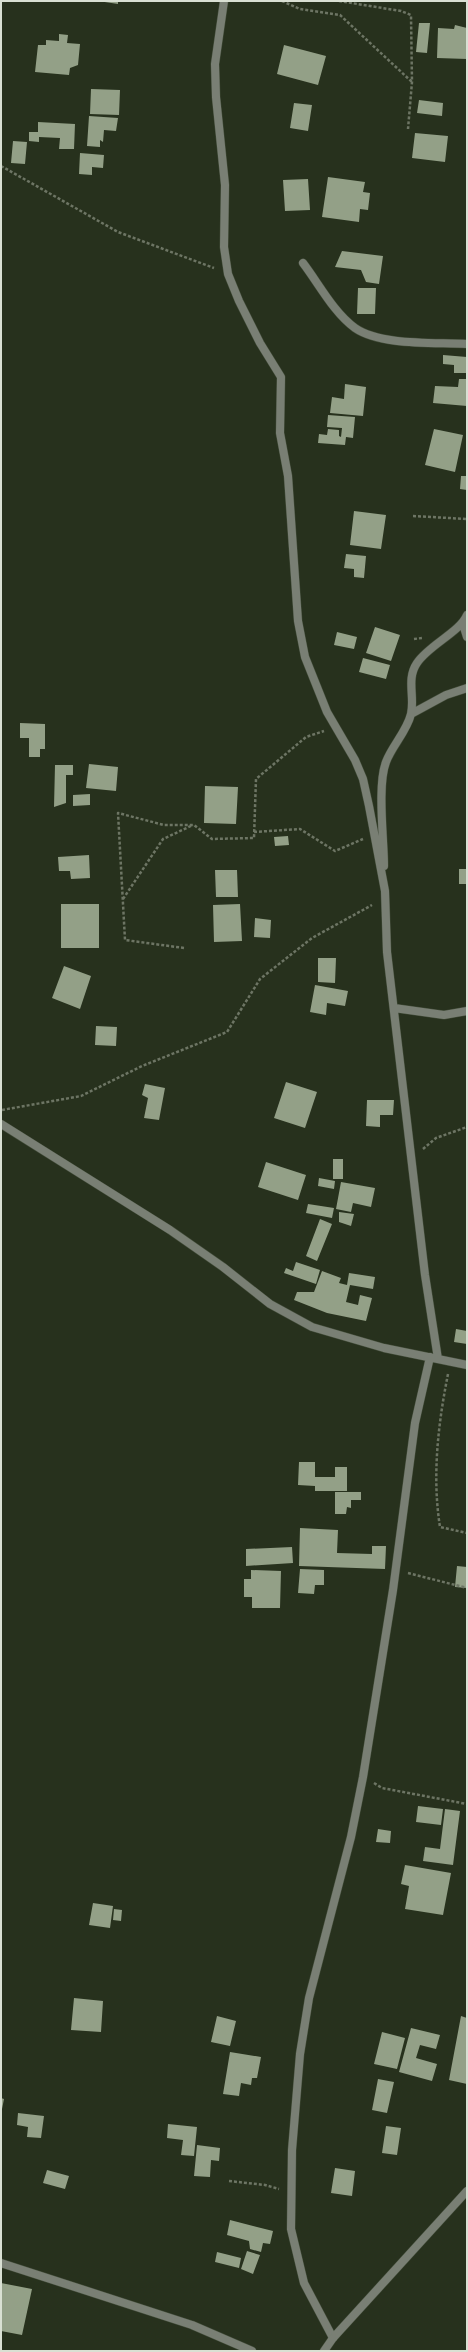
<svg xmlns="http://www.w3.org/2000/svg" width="468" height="2352" viewBox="0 0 468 2352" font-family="Commissioner,sans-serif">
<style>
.building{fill:#93a087}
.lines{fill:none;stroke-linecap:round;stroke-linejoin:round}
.minor-casing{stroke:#434d3a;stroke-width:9}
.tertiary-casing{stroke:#434d3a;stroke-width:9}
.path{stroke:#6d7564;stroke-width:2.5;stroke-dasharray:3 2;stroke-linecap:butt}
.minor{stroke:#797f74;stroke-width:8}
.tertiary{stroke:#797f74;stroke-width:8}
</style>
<rect width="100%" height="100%" fill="#27311d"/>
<path class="building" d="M 98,1 L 118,1 L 118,4 Z
M 419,23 L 430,23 L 427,53 L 416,52 Z
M 455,25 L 467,28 L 467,59 L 437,58 L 438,28 L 454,29 Z
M 59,34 L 68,35 L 67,43 L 80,44 L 78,65 L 70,68 L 69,75 L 35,72 L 38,45 L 46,45 L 46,40 L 59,41 Z
M 284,45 L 326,56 L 318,85 L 277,74 Z
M 91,89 L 120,90 L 119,115 L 90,114 Z
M 419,100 L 443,103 L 442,116 L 417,113 Z
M 294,103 L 312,105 L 308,131 L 290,128 Z
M 89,116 L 118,118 L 116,131 L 104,130 L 103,142 L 100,140 L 100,147 L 87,146 Z
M 38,122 L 75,124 L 74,149 L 59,149 L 60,138 L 39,137 L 39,142 L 29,141 L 29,132 L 38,132 Z
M 415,133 L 448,136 L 445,162 L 412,158 Z
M 13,141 L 27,142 L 25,164 L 11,163 Z
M 80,153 L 104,155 L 103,168 L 92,167 L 92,175 L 79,174 Z
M 328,177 L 365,182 L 363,192 L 370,193 L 368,210 L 360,209 L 359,222 L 322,217 Z
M 308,179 L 310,210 L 285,211 L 283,180 Z
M 342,251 L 383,256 L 379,284 L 366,282 L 361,270 L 335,267 Z
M 358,288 L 376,288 L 375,314 L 357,314 Z
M 443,355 L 467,357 L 467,373 L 454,373 L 454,365 L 443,364 Z
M 459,379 L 467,379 L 467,406 L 433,403 L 435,386 L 458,387 Z
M 345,384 L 366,387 L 363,416 L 330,413 L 332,397 L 344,399 Z
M 328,415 L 355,417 L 353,438 L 346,437 L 345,445 L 318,443 L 319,434 L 327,435 L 328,429 L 339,430 L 339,436 L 341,437 L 342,428 L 327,427 Z
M 434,429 L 463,435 L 455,472 L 425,465 Z
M 461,476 L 467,476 L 467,490 L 460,489 Z
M 354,511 L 386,515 L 381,549 L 350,545 Z
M 346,554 L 366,556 L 364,578 L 354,577 L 354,569 L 344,568 Z
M 375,627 L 400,635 L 391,661 L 366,653 Z
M 337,632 L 357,637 L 354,649 L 334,645 Z
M 363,658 L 390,665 L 386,679 L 359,672 Z
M 20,723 L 45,724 L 45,749 L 40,749 L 40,757 L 29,757 L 29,738 L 20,738 Z
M 89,764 L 118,767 L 116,791 L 86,788 Z
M 55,765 L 73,765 L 73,775 L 66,775 L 66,803 L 54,807 Z
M 205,786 L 238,787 L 236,824 L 204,823 Z
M 90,794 L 90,805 L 73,806 L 73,795 Z
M 288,836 L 289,845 L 275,846 L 274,837 Z
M 89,855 L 90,878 L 71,879 L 70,871 L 59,871 L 58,857 Z
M 459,869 L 467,869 L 467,884 L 459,884 Z
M 215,870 L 237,870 L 238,897 L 216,897 Z
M 61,904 L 99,904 L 99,948 L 61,948 Z
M 240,904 L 242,941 L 214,942 L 213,905 Z
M 255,918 L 271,920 L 270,938 L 254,937 Z
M 318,958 L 336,958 L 335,983 L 318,982 Z
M 64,966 L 91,976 L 80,1009 L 52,998 Z
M 315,985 L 348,991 L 345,1006 L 327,1003 L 326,1015 L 310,1012 Z
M 96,1026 L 117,1027 L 116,1046 L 95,1045 Z
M 286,1082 L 317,1092 L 305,1128 L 274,1118 Z
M 145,1084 L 165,1088 L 159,1120 L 144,1118 L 148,1098 L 142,1095 Z
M 367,1100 L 394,1100 L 393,1115 L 380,1115 L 380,1127 L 366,1126 Z
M 333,1159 L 343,1159 L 343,1179 L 333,1179 Z
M 266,1162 L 306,1175 L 298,1200 L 258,1187 Z
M 319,1178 L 335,1181 L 334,1189 L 318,1186 Z
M 341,1182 L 375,1188 L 371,1207 L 353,1203 L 351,1212 L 336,1209 Z
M 308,1204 L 334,1208 L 332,1218 L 306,1213 Z
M 339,1212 L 354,1214 L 351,1226 L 339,1222 Z
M 320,1219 L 332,1224 L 317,1261 L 306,1256 Z
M 296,1262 L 320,1270 L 316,1284 L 284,1273 L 286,1268 L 293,1271 Z
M 322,1271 L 341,1278 L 339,1283 L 347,1285 L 349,1273 L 375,1277 L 373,1289 L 350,1285 L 346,1302 L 358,1305 L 360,1295 L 372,1298 L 366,1321 L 327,1313 L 294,1300 L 297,1292 L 314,1292 Z
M 456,1329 L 467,1331 L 467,1344 L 454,1342 Z
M 299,1462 L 315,1462 L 315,1477 L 335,1477 L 335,1467 L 347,1467 L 347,1491 L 315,1491 L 315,1486 L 298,1485 Z
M 335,1492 L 361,1492 L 361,1500 L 351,1500 L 351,1508 L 347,1507 L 346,1514 L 335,1514 Z
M 300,1528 L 338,1530 L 337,1553 L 372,1554 L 372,1546 L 386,1546 L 385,1569 L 299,1566 Z
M 292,1547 L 293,1563 L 246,1566 L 246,1549 Z
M 457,1566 L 467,1567 L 467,1588 L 455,1587 Z
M 300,1569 L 324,1570 L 324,1585 L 315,1585 L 314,1594 L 298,1593 Z
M 251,1570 L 281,1571 L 280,1608 L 252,1608 L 252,1597 L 244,1597 L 244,1579 L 251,1579 Z
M 418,1806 L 443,1809 L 441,1825 L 416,1822 Z
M 445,1809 L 460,1811 L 453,1865 L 423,1861 L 425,1847 L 440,1849 Z
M 378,1829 L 391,1831 L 390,1843 L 376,1842 Z
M 405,1865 L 451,1873 L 443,1915 L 405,1909 L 409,1886 L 401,1884 Z
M 93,1903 L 113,1906 L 110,1928 L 89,1925 Z
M 114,1909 L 122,1910 L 121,1921 L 113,1920 Z
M 74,1998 L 103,2001 L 101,2032 L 71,2030 Z
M 217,2016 L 236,2021 L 230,2046 L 211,2042 Z
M 461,2016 L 467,2018 L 467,2084 L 449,2080 Z
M 411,2028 L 440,2035 L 436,2049 L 420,2045 L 416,2058 L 437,2064 L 432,2081 L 399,2072 Z
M 382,2032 L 405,2038 L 397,2069 L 374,2064 Z
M 230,2052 L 261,2057 L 257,2078 L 252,2078 L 251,2085 L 241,2083 L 239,2096 L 223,2094 Z
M 378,2079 L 394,2082 L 387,2113 L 372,2110 Z
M 1,2098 L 4,2099 L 2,2109 L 1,2109 Z
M 18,2113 L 44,2116 L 41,2138 L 27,2137 L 28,2127 L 17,2125 Z
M 168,2124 L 197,2127 L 194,2156 L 181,2155 L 183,2140 L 167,2138 Z
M 386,2126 L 401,2128 L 397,2155 L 382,2153 Z
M 197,2145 L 220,2148 L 219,2161 L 211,2160 L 210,2177 L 194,2176 Z
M 335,2168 L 355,2171 L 352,2196 L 331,2193 Z
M 47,2170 L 69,2176 L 65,2189 L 43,2183 Z
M 230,2220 L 273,2231 L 270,2244 L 263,2243 L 261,2252 L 250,2249 L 249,2241 L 227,2235 Z
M 247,2251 L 260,2255 L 253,2274 L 241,2269 Z
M 217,2252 L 241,2258 L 239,2268 L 215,2262 Z
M 1,2283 L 32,2289 L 22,2335 L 1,2331 Z"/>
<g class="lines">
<g class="minor-casing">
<path id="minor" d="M 224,1 L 215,64 L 216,97 L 225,185 L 224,247 L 228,274 L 239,301 L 260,343 L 281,377 L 280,433 L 288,476 L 298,621 L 305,657 L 327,712 L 355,760 L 363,779 L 369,806 L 385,891 L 387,952 L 425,1275 L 438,1359
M 303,263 C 319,284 334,313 355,328 C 381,346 436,342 467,344
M 463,624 L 467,637
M 411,714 L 446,695 L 467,688
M 384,866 C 384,840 377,785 386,762 C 392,746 407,731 411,714 C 415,697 406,679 417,663 C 429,645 460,632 467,615
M 394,1008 L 444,1015 L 467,1011
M 1,1124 L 170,1230 L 223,1267 L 270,1304 L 312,1327 L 384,1348 L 467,1365
M 1,2263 L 192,2325 L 252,2351
M 333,2338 L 304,2283 L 291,2229 L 292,2150 L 300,2054 L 309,1998 L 351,1837 L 363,1777 L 393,1590 L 415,1423 L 430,1357"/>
</g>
<g class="tertiary-casing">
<path id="tertiary" d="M 324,2351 L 333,2338 L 467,2191"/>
</g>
<path class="path" d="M 282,1 L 300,9 L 340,15 L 412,82
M 339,1 L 401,11 L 411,15 L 412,82 L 408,129
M 1,166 L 118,232 L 214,268
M 413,516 L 467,519
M 414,639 L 422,638
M 254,832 L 300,829 L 335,851 L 363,839
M 123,899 L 163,839 L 193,825
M 184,948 L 125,940 L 118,813 L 164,825 L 194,825 L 212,839 L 254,838 L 256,779 L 306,737 L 324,731
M 2,1110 L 81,1096 L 142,1066 L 227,1032 L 260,979 L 312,938 L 372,905
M 423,1149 L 436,1138 L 467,1127
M 448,1374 C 438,1424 432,1477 440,1527 L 467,1533
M 408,1573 L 467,1588
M 374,1783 L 382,1788 L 467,1804
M 229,2181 L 265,2185 L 279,2189"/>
<use href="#minor" class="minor"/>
<use href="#tertiary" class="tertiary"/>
</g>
<rect width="468" height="2352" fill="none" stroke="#d9e0d3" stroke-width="4"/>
</svg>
